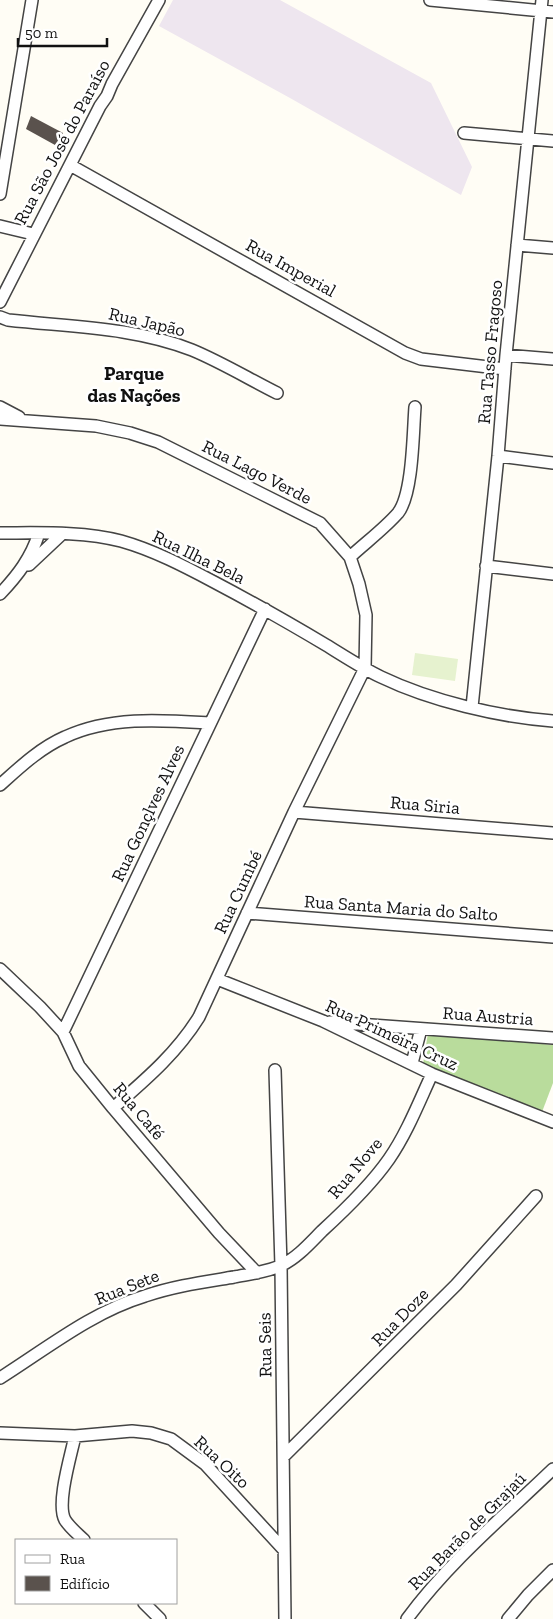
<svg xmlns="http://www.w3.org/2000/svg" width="553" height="1619" viewBox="0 0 553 1619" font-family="'Zilla Slab',serif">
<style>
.industrial{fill:#eee6ef}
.forest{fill:#b9dc9c}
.pitch{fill:#e6f2cf}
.building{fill:#5a524d}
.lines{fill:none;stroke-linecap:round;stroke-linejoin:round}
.street-casing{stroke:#444;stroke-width:14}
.street{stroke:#fff;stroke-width:11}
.labels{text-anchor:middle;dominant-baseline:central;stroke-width:5;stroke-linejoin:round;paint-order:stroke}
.street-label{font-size:18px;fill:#111;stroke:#fff}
.neighbourhood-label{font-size:19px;font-weight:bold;fill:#111;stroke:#fff}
</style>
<rect width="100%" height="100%" fill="#fffdf5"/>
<path class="industrial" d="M 173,0 L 280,0 L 431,83 L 472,167 L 461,195 L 290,98 L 159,26 Z"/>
<path class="forest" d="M 428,1033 L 553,1045 L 553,1083 L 542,1112 L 423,1064 Z"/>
<path class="pitch" d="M 415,653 L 458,659 L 455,681 L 412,675 Z"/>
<path class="building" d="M 31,116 L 63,133 L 55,145 L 26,129 Z"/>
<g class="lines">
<g class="street-casing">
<path id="street" d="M 430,0 L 553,12
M 464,133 L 553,141
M 70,165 L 405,353 L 421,359 L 505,369
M 0,194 L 32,0
M 0,226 L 33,234
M 517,245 L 553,248
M 0,302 L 100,106 L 107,96 L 112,84 L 159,0
M 0,317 L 8,320 C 70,327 134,327 192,350 C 221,362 249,379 277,393
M 506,355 L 553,359
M 0,407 L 19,417
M 0,419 L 96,426 L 130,433 L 158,442 L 320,523 L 350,557 L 359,584 L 366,615 L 365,668 L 294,812 L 199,1017 C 176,1054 145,1080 113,1108
M 498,456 L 553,463
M 0,533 C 38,533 84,531 121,541 C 153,550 184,566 214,582 C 252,602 289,623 326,645 C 344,656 362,668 381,677 C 431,701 499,717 553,721
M 350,557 C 365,543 384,529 398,513 C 413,494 413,432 415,407
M 29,565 L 62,534
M 486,566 L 553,574
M 0,594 C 18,575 31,558 39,533
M 472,707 L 498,456 L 506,355 L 542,0
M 0,785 C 20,767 40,748 65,737 C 110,716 162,720 210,723
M 294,812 L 553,833
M 247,913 L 553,937
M 0,969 L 40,1007 L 63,1032 L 79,1066 L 113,1108 L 219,1233 L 257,1273
M 217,979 L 323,1021 L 432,1074 L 553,1122
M 330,1022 L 553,1038
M 63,1032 L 265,609
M 412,1063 L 421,1029
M 275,1070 L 281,1266 L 285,1619
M 0,1378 C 46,1349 92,1312 145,1296 C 174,1286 204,1282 234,1277 C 249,1274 268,1272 282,1265 C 298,1257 310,1243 322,1231 C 346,1209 371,1185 389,1159 C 407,1133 419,1102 432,1074
M 0,1433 L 75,1436 L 132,1431 L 151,1433 L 171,1439 L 205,1464 L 284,1550
M 75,1436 C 71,1455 56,1504 65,1520 C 70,1528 78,1534 84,1540
M 284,1456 L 456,1285 L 536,1196
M 144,1603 L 160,1619
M 407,1619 C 448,1563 503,1517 553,1469
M 508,1619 L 528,1595 L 553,1570"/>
</g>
<use href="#street" class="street"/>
</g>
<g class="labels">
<g class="street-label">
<text transform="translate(62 142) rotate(-62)">Rua São José do Paraíso</text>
<text transform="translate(291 268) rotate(29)">Rua Imperial</text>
<text transform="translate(147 322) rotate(13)">Rua Japão</text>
<text transform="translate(490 352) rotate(-85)">Rua Tasso Fragoso</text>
<text transform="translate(257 472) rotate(27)">Rua Lago Verde</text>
<text transform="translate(199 557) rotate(26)">Rua Ilha Bela</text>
<text transform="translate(425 805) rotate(5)">Rua Siria</text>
<text transform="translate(148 813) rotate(-65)">Rua Gonçlves Alves</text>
<text transform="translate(238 892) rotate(-65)">Rua Cumbé</text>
<text transform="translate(401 908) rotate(4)">Rua Santa Maria do Salto</text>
<text transform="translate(488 1016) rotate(4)">Rua Austria</text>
<text transform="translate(392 1035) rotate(25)">Rua Primeira Cruz</text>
<text transform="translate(139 1111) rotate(50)">Rua Café</text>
<text transform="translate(355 1168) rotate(-50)">Rua Nove</text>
<text transform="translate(127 1287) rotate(-22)">Rua Sete</text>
<text transform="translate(400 1317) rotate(-46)">Rua Doze</text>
<text transform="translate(265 1345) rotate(-91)">Rua Seis</text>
<text transform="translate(222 1462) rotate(43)">Rua Oito</text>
<text transform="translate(467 1531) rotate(-45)">Rua Barão de Grajaú</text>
</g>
<g class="neighbourhood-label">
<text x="134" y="373">Parque<tspan x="134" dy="22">das Nações</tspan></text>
</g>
</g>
<rect x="15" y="1539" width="162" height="65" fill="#ffffff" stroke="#a0a0a0"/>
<rect x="25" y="1555" width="25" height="8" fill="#ffffff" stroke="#a0a0a0"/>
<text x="60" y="1564" font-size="15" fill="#111111">Rua</text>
<rect x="25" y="1576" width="25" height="15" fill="#5a524d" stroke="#a0a0a0"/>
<text x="60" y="1589" font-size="15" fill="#111111">Edifício</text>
<path d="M18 38v8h89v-8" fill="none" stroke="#111111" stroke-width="2.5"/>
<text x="25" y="38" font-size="15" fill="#111111" stroke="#ffffff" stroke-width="4" paint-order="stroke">50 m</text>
</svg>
